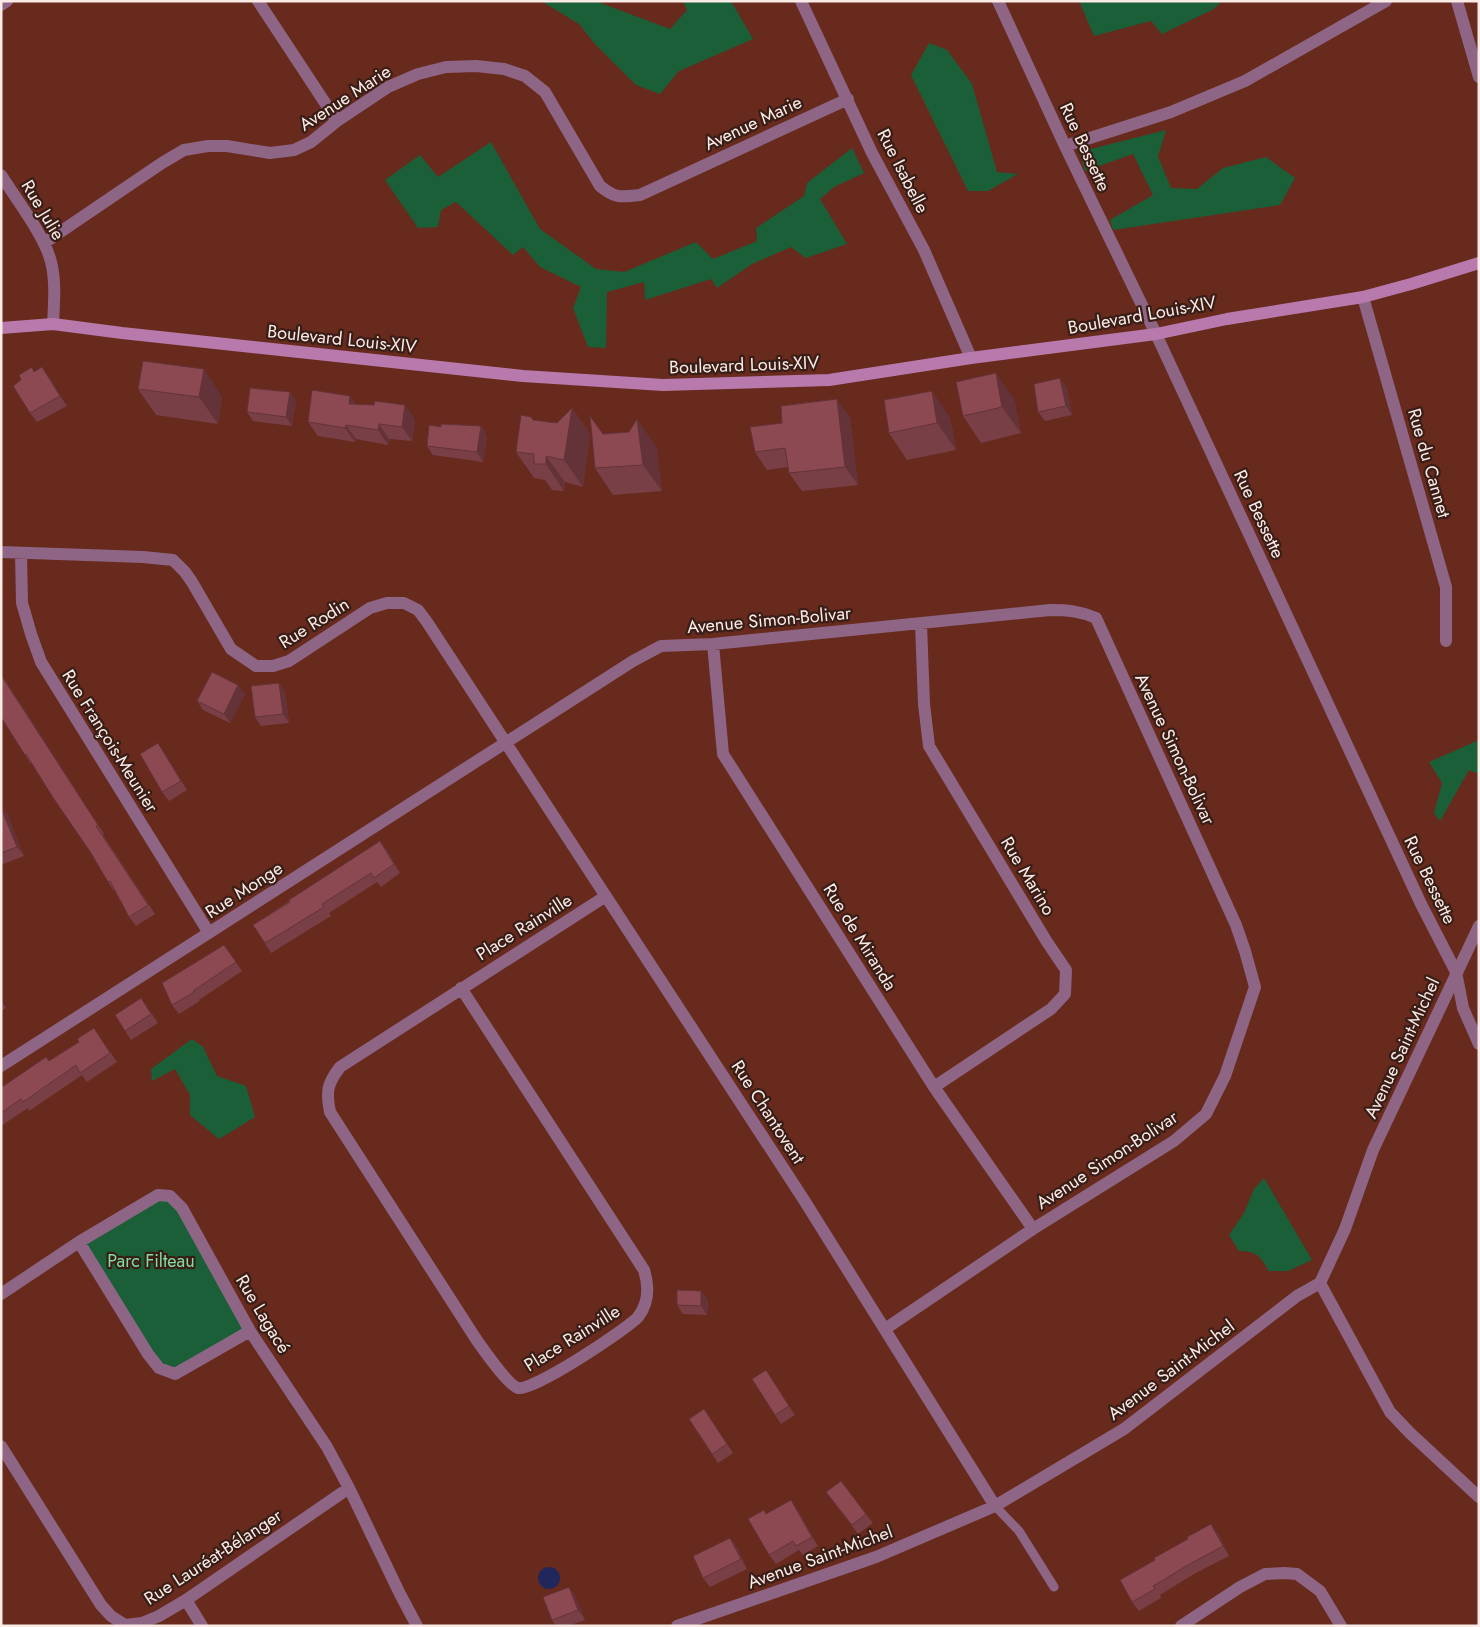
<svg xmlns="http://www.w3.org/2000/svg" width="1480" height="1627" viewBox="0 0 1480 1627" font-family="Jost,sans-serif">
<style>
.green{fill:#1b5f38}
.water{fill:#21275c}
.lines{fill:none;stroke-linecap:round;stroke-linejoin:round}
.lane{stroke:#8e6585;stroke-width:9}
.street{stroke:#8e6585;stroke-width:12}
.secondary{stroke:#b879ac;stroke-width:12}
.wall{fill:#793f46}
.shaded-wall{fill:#633339}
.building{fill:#8d4951;stroke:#633339}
.labels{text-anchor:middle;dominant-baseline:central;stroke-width:4.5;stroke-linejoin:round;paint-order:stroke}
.street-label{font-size:18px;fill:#fbebe7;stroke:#391d17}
.park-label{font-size:18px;fill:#80dda0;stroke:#391d17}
</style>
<rect width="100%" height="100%" fill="#672a1c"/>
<path class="green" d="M 541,1 L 595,1 L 670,29 L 687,10 L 683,1 L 731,1 L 753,39 L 679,71 L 660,94 L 636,85 L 594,43 L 579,24 Z
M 1079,1 L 1223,1 L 1212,10 L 1162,34 L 1151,21 L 1094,36 Z
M 929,43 L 947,50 L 972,84 L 997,172 L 1018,174 L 988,191 L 968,191 L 911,75 Z
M 1166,130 L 1158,157 L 1171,188 L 1197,189 L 1223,168 L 1266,157 L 1295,178 L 1280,205 L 1113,230 L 1110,220 L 1153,195 L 1133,154 L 1085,171 L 1079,152 Z
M 491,142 L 540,229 L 596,269 L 624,272 L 696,242 L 713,259 L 757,241 L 756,228 L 804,196 L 807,183 L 852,148 L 864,173 L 834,187 L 820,199 L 847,244 L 806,258 L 791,247 L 752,264 L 717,288 L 711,279 L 645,300 L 644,282 L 607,292 L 606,348 L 588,347 L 573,308 L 581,287 L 540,267 L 523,247 L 513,255 L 456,202 L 441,210 L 438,227 L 418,228 L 385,180 L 420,155 L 438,177 Z
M 1479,740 L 1479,774 L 1469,770 L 1440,821 L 1434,813 L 1442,783 L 1429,762 Z
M 192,1039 L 203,1047 L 217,1076 L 246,1086 L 255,1117 L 219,1139 L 190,1115 L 190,1095 L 175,1069 L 152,1081 L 151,1069 Z
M 1264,1178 L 1312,1260 L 1288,1271 L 1269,1271 C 1260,1257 1258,1251 1239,1251 L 1229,1235 L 1244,1213 L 1254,1189 Z
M 170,1196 L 250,1331 L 175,1374 L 159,1368 L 79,1242 L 136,1209 Z"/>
<path class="water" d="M538 1578a11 11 0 1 1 22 0a11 11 0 1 1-22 0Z"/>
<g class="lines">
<path class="lane" d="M 995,1506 L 1019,1531 L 1054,1587"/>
<path class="street" d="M 258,1 L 337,121
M 801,1 L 872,153 L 924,250 L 971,358
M 998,1 L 1065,146 L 1156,334 L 1421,904 L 1456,972 L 1463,1008 L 1479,1044
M 1457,1 L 1479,77
M 1,5 L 7,1
M 1065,146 L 1171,112 L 1245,81 L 1386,1
M 1,175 C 16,199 45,236 51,262 C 56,281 54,304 53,324
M 44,243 L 162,163 L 184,150 L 208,146 L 227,146 L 270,153 L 294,150 L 311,142 L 337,121 L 388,87 L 418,74 L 446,67 L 476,66 L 504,69 L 525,76 L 545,92 L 600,186 C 616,199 621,197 640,195 L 848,99
M 1363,297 L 1446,587 L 1446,641
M 1,552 L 143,557 L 173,560 L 185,572 L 192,582 L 231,649 L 256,666 L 273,666 L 289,661 L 370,608 L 387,603 L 404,603 L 418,610 L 427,622 L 804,1200 L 995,1506
M 21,553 L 22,603 L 31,634 L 41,662 L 209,933
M 921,624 L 924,704 L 929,746 L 1047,942 L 1066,970 L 1065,994 L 1051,1009 L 934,1087
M 713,644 L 723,754 L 934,1087 L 1033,1229
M 461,988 L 644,1270 C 649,1286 649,1303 638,1317 C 626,1330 532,1392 518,1388 C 508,1385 483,1349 476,1339 L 330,1112 C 326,1092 327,1084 340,1067 L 606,896
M 1,1066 L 633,661 L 661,646 L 713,644 L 1050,610 C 1067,610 1080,611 1096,618 L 1236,925 L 1245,951 L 1255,987 L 1225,1076 L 1206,1114 L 1174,1141 L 1033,1229 L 885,1329
M 79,1242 L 148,1354 L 159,1368 L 175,1374 L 250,1331
M 1320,1283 L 1390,1412 L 1410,1433 L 1479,1497
M 1,1294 L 79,1242 L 158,1195 L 170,1196 L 182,1208 L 250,1331 L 327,1447 L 349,1488 L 400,1594 L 417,1626
M 1,1446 L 101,1605 L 111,1616 L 125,1625 L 142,1623 L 159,1616 L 186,1600 L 349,1488
M 186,1600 L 202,1626
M 677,1626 L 876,1557 L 995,1506 L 1124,1429 L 1297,1296 L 1320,1283 L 1345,1229 L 1373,1150 L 1479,926
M 1181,1626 L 1240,1587 L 1265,1574 L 1285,1573 L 1297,1574 L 1320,1591 L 1341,1626"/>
<path class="secondary" d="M 1,328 L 53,324 L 122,333 L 523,376 L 663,385 L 829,380 L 971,358 L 1156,334 L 1227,319 L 1363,297 L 1411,284 L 1479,263"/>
</g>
<path class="wall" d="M 42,367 L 67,406 L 37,422 L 30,413 L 35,371 Z
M 1067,388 L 1072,415 L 1045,421 L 1038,412 Z
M 138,389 L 222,396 L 218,424 L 156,415 Z
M 1014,399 L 1021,433 L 981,443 L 963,416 Z
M 296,401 L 292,426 L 253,421 L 247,412 Z
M 356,404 L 415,419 L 412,441 L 389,439 L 388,445 L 356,439 L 355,442 L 318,436 L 308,422 Z
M 572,408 L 590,434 L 583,487 L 565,482 L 564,491 L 552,490 L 545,480 L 534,478 L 516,452 L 533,420 L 557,423 Z
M 850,417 L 858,485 L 802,491 L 789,473 L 788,467 L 767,470 L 755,452 Z
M 950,417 L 956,450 L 907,460 L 889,433 Z
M 481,426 L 487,436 L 483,462 L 433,455 L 427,446 L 441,427 Z
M 603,434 L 656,446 L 662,491 L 613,495 L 595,468 Z
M 1,674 L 104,834 L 103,835 L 155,914 L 136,926 L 129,917 L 115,891 L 114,891 L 108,882 L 91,853 L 32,763 L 31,764 L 25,755 Z
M 285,692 L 289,723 L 261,726 L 255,717 Z
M 245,694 L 230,723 L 203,710 L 197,701 Z
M 164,752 L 187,790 L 169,801 L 162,792 Z
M 1,807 L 7,814 L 24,856 L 3,864 L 1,862 Z
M 380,841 L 387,850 L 400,873 L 381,887 L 377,882 L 329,913 L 331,916 L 271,953 L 253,925 Z
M 224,945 L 242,971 L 199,1000 L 200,1001 L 179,1014 L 172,1005 Z
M 141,998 L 158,1023 L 131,1040 L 125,1031 Z
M 1,1000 L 6,1008 L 1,1011 Z
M 94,1028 L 117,1062 L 87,1082 L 82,1075 L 29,1111 L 28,1108 L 1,1126 L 1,1086 L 2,1087 L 49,1061 L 79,1042 Z
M 701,1291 L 708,1300 L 707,1315 L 683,1314 L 677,1305 Z
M 772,1380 L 795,1415 L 781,1424 L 775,1415 Z
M 704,1409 L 733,1453 L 718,1463 L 689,1419 Z
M 826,1492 L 866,1514 L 873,1523 L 858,1534 Z
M 791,1500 L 797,1509 L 818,1546 L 803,1555 L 799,1550 L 776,1564 L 769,1555 L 766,1514 Z
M 1218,1533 L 1229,1556 L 1194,1574 L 1160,1595 L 1161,1598 L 1139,1611 L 1132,1602 L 1155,1560 Z
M 730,1538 L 737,1547 L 747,1569 L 710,1587 L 703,1578 Z
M 569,1587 L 575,1596 L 585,1620 L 568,1626 L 556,1626 L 552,1620 Z"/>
<path class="shaded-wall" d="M 42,367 L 49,376 L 67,406 L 60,396 Z
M 204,369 L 222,396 L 218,424 L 199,397 Z
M 996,373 L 1014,399 L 1021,433 L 1002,407 Z
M 1060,378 L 1067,388 L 1072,415 L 1066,406 Z
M 932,391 L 950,417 L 956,450 L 937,423 Z
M 290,392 L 296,401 L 292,426 L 286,417 Z
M 350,396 L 360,410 L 349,404 Z
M 837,399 L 850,417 L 858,485 L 845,467 Z
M 405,405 L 415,419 L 412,441 L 402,427 Z
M 572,408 L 590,434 L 583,487 L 564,460 Z
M 637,419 L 656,446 L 662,491 L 643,465 Z
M 379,424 L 389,439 L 388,445 L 378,430 Z
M 346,425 L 356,439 L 355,442 L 345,428 Z
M 481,426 L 487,436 L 483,462 L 477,452 Z
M 546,456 L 565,482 L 564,491 L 546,464 Z
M 1,674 L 29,716 L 104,834 L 98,825 Z
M 279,683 L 285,692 L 289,723 L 283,714 Z
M 238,685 L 245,694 L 230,723 L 224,714 Z
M 158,743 L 164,752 L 187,790 L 181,781 Z
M 1,807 L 7,814 L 24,856 L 17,847 Z
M 380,841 L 387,850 L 400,873 L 394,864 Z
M 701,1291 L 708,1300 L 707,1315 L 701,1306 Z
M 791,1500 L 797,1509 L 818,1546 L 812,1537 Z
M 1211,1524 L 1218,1533 L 1229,1556 L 1223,1546 Z
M 730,1538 L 737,1547 L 747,1569 L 741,1559 Z
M 569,1587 L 575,1596 L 585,1620 L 578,1610 Z"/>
<path class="building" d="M 143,361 L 204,369 L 199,397 L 138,389 Z
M 32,367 L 34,372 L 42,367 L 60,396 L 30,413 L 13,386 L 21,380 L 19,375 Z
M 996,373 L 1002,407 L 963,416 L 956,382 Z
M 1060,378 L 1066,406 L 1038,412 L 1034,384 Z
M 250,388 L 290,392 L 286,417 L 247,412 Z
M 312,390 L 350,396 L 349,404 L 374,405 L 375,401 L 405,405 L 402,427 L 379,424 L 378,430 L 346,425 L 345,428 L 308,422 Z
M 932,391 L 937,423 L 889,433 L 884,400 Z
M 837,399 L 845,467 L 789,473 L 785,448 L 755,452 L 750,427 L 782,423 L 781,406 Z
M 572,408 L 564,460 L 546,456 L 546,464 L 534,464 L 534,454 L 516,452 L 521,415 L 531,417 L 533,420 L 557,423 Z
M 590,416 L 603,434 L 629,432 L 637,419 L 643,465 L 595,468 Z
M 441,424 L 481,426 L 477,452 L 427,446 L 429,425 L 441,427 Z
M 212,672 L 238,685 L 224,714 L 197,701 Z
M 1,675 L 98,825 L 96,826 L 148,905 L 129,917 L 110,881 L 108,882 L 91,853 L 52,796 L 26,754 L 25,755 L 1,717 Z
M 279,683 L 283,714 L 255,717 L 251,686 Z
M 158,743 L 181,781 L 162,792 L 140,754 Z
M 1,808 L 17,847 L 1,853 Z
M 380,841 L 394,864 L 374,878 L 371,873 L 322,904 L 324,907 L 265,943 L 253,925 L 290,902 L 289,900 Z
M 224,945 L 236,962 L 193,991 L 194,992 L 172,1005 L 162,983 Z
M 141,998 L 151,1014 L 125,1031 L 115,1015 Z
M 94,1028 L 110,1053 L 80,1073 L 76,1065 L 23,1102 L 21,1099 L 1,1113 L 1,1086 L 2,1087 L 46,1057 L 49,1061 L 79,1042 L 77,1039 Z
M 677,1290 L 701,1291 L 701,1306 L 677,1305 Z
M 766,1370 L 789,1406 L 775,1415 L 752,1379 Z
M 704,1409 L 727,1444 L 712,1454 L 689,1419 Z
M 841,1481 L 866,1514 L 852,1525 L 826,1492 Z
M 791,1500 L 812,1537 L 796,1546 L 793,1541 L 769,1555 L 748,1519 L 764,1510 L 766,1514 Z
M 1211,1524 L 1223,1546 L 1188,1565 L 1153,1586 L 1155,1589 L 1132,1602 L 1120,1580 L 1155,1560 L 1154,1558 L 1188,1539 L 1187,1537 Z
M 730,1538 L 741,1559 L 703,1578 L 693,1556 Z
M 569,1587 L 578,1610 L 552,1620 L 543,1597 Z"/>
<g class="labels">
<g class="street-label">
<text transform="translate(345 98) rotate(-33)">Avenue Marie</text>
<text transform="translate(753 123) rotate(-25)">Avenue Marie</text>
<text transform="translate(1085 147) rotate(65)">Rue Bessette</text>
<text transform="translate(903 171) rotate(63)">Rue Isabelle</text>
<text transform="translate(43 210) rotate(59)">Rue Julie</text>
<text transform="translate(1142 315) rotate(-10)">Boulevard Louis-XIV</text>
<text transform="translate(342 339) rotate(6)">Boulevard Louis-XIV</text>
<text transform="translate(744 365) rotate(-2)">Boulevard Louis-XIV</text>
<text transform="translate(1429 463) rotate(74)">Rue du Cannet</text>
<text transform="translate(1259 514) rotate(65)">Rue Bessette</text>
<text transform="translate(769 620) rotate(-5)">Avenue Simon-Bolivar</text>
<text transform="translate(314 623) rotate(-32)">Rue Rodin</text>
<text transform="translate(110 741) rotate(58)">Rue François-Meunier</text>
<text transform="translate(1175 749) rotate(65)">Avenue Simon-Bolivar</text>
<text transform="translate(1028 876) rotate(59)">Rue Marino</text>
<text transform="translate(1430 880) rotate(64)">Rue Bessette</text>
<text transform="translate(244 890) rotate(-33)">Rue Monge</text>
<text transform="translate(524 927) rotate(-32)">Place Rainville</text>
<text transform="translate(860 937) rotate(58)">Rue de Miranda</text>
<text transform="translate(1402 1048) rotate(-65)">Avenue Saint-Michel</text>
<text transform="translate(768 1112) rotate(57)">Rue Chantovent</text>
<text transform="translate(1107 1160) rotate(-33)">Avenue Simon-Bolivar</text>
<text transform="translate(263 1314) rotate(59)">Rue Lagacé</text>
<text transform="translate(572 1338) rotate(-32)">Place Rainville</text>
<text transform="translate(1171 1370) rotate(-37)">Avenue Saint-Michel</text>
<text transform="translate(213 1557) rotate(-33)">Rue Lauréat-Bélanger</text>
<text transform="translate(820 1557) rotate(-20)">Avenue Saint-Michel</text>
</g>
<g class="park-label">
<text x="151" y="1261">Parc Filteau</text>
</g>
</g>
<rect width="1480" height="1627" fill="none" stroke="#fbebe7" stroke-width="5"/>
</svg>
